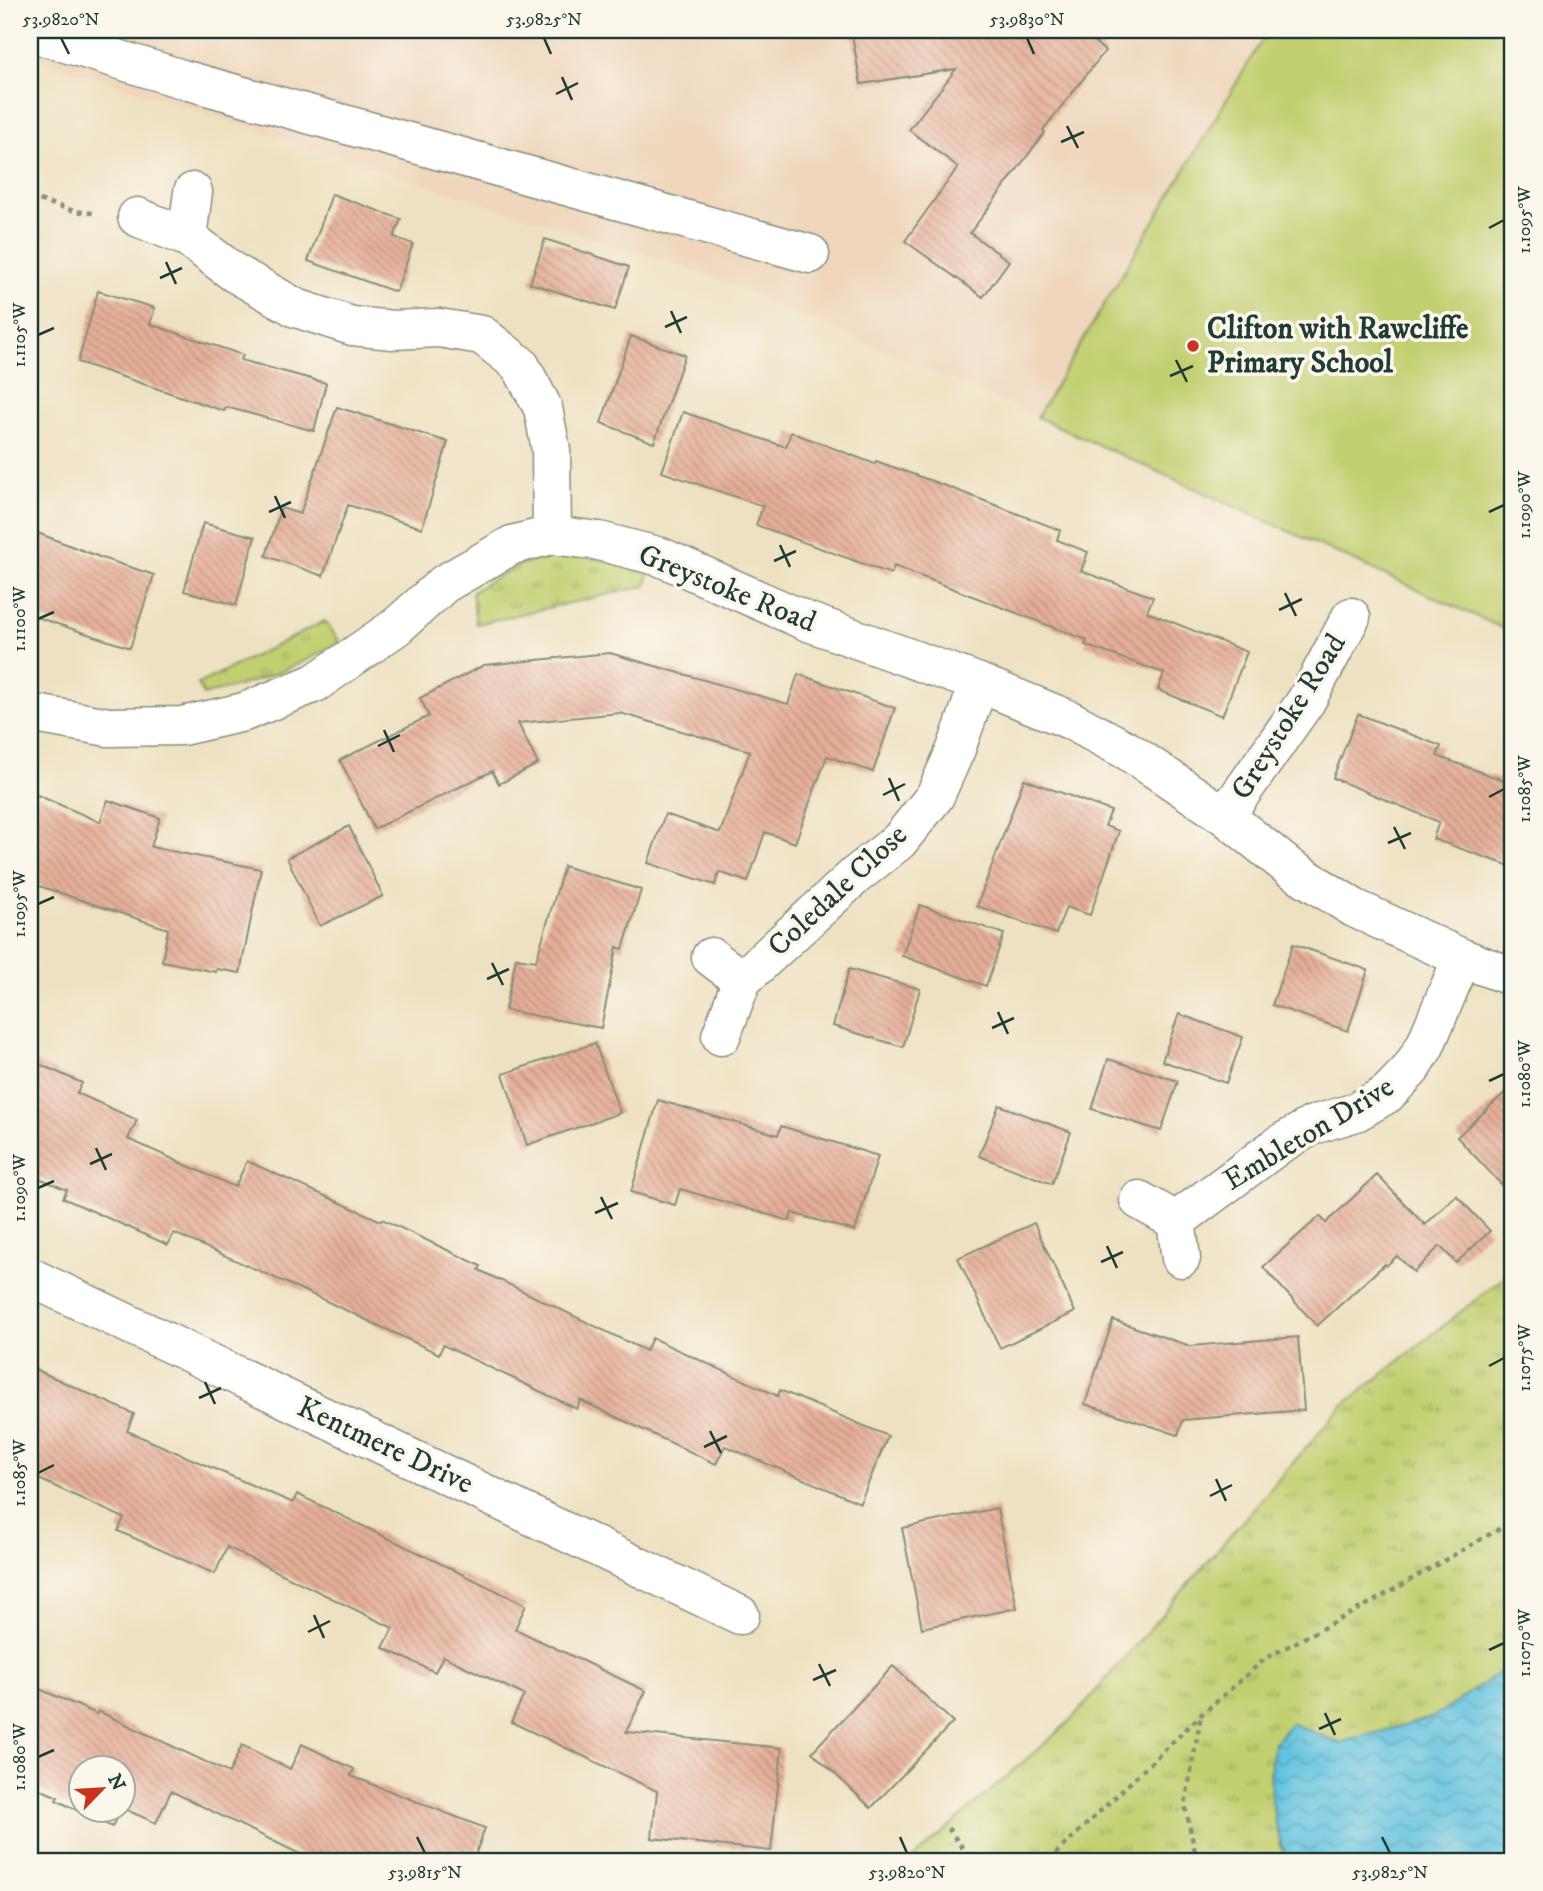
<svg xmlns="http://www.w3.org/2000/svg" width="1543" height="1891" viewBox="0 0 1543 1891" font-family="'IM FELL DW Pica',serif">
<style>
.built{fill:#efd6bc}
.grass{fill:url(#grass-tufts);stroke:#708652;stroke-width:2}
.park{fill:#c2cf70;stroke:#708652;stroke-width:2}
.water{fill:url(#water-waves);stroke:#40808a;stroke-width:2}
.building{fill:url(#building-back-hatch)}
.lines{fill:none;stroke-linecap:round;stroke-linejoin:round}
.minor-casing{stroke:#868f7a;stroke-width:41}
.path{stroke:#868f7a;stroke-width:4.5;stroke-dasharray:5 5;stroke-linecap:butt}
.minor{stroke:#fff;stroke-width:38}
.ticks{fill:none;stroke:#1f3d34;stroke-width:2.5}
.poi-dot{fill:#c8321e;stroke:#fbf7ec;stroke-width:2.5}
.labels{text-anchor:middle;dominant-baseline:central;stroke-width:7;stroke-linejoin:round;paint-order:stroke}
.poi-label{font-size:30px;font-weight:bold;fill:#1f3d34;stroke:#fbf7ec;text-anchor:start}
.street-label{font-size:30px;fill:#1f3d34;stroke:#fbf7ec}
.neatline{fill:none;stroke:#1f3d34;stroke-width:2.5}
.ticks-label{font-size:18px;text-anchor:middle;fill:#1f3d34}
</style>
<defs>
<pattern id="grass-tufts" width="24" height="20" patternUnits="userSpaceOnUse" patternTransform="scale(1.75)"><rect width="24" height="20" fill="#c2cf70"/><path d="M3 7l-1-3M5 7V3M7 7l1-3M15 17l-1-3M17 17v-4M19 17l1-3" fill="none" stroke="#9da95d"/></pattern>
<pattern id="water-waves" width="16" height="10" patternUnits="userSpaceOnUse" patternTransform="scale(1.75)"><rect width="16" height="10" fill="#62c3e0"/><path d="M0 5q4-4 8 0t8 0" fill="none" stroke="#50a0b6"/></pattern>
<pattern id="building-back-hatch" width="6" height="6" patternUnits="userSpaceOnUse" patternTransform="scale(1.75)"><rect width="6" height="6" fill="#e6af98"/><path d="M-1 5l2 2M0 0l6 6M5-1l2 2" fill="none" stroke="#ba907d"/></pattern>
</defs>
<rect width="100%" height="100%" fill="#fbf7ec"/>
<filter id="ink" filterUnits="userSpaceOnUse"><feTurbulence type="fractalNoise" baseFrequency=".0143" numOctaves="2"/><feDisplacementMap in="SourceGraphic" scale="14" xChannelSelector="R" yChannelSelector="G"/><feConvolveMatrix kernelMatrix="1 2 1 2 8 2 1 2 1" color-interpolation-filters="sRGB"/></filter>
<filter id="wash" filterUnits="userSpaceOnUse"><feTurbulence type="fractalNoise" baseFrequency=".00686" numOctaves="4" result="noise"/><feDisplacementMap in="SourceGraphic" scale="28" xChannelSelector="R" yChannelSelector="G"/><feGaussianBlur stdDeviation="1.57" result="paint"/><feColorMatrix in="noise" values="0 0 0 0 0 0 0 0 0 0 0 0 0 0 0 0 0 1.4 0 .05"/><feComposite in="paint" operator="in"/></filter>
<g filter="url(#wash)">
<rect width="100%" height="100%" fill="#eee1c1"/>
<path class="built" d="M 30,30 L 1513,30 L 1513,633 L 1037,417 L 708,275 L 30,57 Z"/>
<path class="grass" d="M 573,556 L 613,561 L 649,572 L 646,586 L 476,624 L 472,592 C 512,567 525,558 573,556 Z
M 325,621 L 340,642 C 295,669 254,683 203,695 L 198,684 Z
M 1513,1270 L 1513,1664 L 1432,1718 L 1339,1743 L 1279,1843 L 1288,1861 L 910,1861 L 1070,1721 L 1341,1407 Z"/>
<path class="park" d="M 1268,30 L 1513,30 L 1513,633 L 1037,417 Z"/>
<path class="water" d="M 1513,1664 L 1513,1861 L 1288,1861 C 1274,1832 1265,1778 1274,1746 C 1277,1738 1286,1730 1291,1723 L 1339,1743 L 1432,1718 Z"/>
<g id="blocks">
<path class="building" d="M 851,30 L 1080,30 L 1105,51 L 1043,130 L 1045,132 L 970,233 L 1009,261 L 983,297 L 905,241 L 958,167 L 909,130 L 956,69 L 861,84 Z
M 332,194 L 401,219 L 394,237 L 413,244 L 396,292 L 308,261 Z
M 545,239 L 629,267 L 615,310 L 530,283 Z
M 98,291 L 155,308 L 150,324 L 243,355 L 241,360 L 326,383 L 314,431 L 226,407 L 224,411 L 78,362 Z
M 631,336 L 685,355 L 654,443 L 601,423 Z
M 337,407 L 448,442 L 422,528 L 348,505 L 323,576 L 266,556 L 281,508 L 300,514 Z
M 683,412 L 786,447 L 791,432 L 875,464 L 876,461 L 943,485 L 1060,530 L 1057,540 L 1088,552 L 1081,571 L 1153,597 L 1147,612 L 1247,652 L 1222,716 L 1158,690 L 1164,673 L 1085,645 L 1087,640 L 894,566 L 891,574 L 756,525 L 763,506 L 662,472 Z
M 203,523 L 255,537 L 236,605 L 184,591 Z
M 30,530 L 102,558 L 154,575 L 130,648 L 30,615 Z
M 610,653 L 788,704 L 798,674 L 895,708 L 873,772 L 827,756 L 795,843 L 765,832 L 748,882 L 719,872 L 715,885 L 648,863 L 665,814 L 720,833 L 750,751 L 620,713 L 518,723 L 538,764 L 499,784 L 492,771 L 374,829 L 340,760 L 429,716 L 420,698 L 484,665 Z
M 1358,714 L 1441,746 L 1437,756 L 1513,784 L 1513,867 L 1433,839 L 1439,822 L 1333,778 Z
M 1024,779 L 1111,811 L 1105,826 L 1119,831 L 1090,915 L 1066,907 L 1056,934 L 977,906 Z
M 30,792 L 100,822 L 108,800 L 160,818 L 151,847 L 261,869 L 240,973 L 217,969 L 216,972 L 162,961 L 168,929 L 30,883 Z
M 349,826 L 383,896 L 320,926 L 287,858 Z
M 564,866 L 641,890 L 623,949 L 617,947 L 601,1028 L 505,1010 L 516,958 L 536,961 Z
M 920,905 L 1004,934 L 986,986 L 902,956 Z
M 1293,944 L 1368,970 L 1348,1031 L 1272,1005 Z
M 849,969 L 920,989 L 903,1047 L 833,1026 Z
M 1179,1014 L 1243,1037 L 1226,1083 L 1162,1061 Z
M 595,1043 L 620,1113 L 527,1145 L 503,1074 Z
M 1108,1059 L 1178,1081 L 1161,1131 L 1092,1109 Z
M 30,1060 L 82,1083 L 77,1093 L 137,1120 L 128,1139 L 235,1187 L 247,1161 L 381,1221 L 382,1219 L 481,1266 L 479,1270 L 646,1351 L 652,1338 L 778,1396 L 780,1390 L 888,1436 L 860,1503 L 725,1446 L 716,1464 L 580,1400 L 577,1409 L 443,1345 L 439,1354 L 309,1293 L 174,1233 L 168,1245 L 63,1198 L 67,1190 L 30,1174 Z
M 1513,1085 L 1513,1197 L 1457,1137 Z
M 658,1100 L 778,1135 L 781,1126 L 878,1156 L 855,1231 L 792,1213 L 790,1221 L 680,1189 L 675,1205 L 631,1192 Z
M 999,1105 L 1071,1132 L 1052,1184 L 979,1156 Z
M 1377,1175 L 1425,1225 L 1456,1195 L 1490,1231 L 1456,1263 L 1440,1246 L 1414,1272 L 1397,1256 L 1386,1266 L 1385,1264 L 1317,1326 L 1263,1267 L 1320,1216 L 1326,1223 Z
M 1034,1223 L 1075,1312 L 1000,1348 L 958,1258 Z
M 1113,1320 L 1190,1346 L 1298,1337 L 1304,1410 L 1183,1420 L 1178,1435 L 1085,1404 Z
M 30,1367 L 134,1414 L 127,1431 L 293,1503 L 297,1494 L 526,1605 L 515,1629 L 646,1691 L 626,1732 L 782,1748 L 771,1851 L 652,1838 L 657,1791 L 511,1722 L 524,1695 L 443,1656 L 435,1672 L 383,1648 L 393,1628 L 227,1547 L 215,1574 L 118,1531 L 124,1518 L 30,1475 Z
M 997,1508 L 1017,1608 L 922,1628 L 902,1528 Z
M 893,1666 L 953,1722 L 871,1808 L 812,1752 Z
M 30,1685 L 97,1714 L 98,1711 L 229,1773 L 242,1745 L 290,1769 L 302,1744 L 354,1769 L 351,1776 L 485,1828 L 473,1861 L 314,1861 L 171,1791 L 156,1823 L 122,1808 L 122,1768 L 80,1768 L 80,1810 L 120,1810 L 112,1827 L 56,1800 L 58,1797 L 30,1785 Z"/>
</g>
</g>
<g filter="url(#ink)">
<use href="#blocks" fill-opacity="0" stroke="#868f7a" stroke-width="2"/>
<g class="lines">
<g class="minor-casing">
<path id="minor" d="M 30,32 L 182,79 L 810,254
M 137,217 L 187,237 L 233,272 L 296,308 L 352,326 L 393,330 L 439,328 L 482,335 L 520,365 L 543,408 L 551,450 L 552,535
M 187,237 L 193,192
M 30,713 L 108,727 L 182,726 L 244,712 L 315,683 L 396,627 L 444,584 L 512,545 L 552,535 L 599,541 L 661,557 L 806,621 L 979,683 L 1070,720 L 1128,751 L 1225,816 L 1290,868 L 1354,908 L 1462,958 L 1513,977
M 1225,816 L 1306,701 L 1351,617
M 711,957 L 742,980
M 721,1036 L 742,980 L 856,875 L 899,841 L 935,796 L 956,749 L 979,683
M 1139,1200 L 1176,1221 L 1280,1144 L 1313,1125 L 1356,1112 L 1387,1094 L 1411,1069 L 1425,1046 L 1462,958
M 1176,1221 L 1181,1258
M 30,1277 L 740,1615"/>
</g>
<path class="path" d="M 30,197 L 74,211 L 93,213
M 948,1828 L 972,1861
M 1048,1861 L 1202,1714 L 1266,1658 L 1372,1602 L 1513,1521
M 1197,1861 L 1185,1805 L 1201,1715"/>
<use href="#minor" class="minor"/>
</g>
</g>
<path class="ticks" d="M 61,38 L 69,54M 544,38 L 551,54M 1027,38 L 1034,54M 562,77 L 572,100M 556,94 L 578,83M 1067,126 L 1078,148M 1061,142 L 1084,132M 1489,228 L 1504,220M 166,262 L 176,284M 160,278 L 182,268M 671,311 L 681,333M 665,327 L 687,317M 38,335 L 54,328M 1176,360 L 1187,382M 1170,376 L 1193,366M 275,496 L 285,518M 269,512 L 291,502M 1489,512 L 1504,505M 780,545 L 790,567M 774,561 L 796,551M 1285,593 L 1296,616M 1279,610 L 1302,599M 38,619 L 54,612M 384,730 L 394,752M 378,746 L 400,735M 889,778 L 899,801M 883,795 L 905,784M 1489,797 L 1504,789M 1394,827 L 1405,849M 1388,843 L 1411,833M 38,904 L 54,897M 492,963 L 503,985M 487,979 L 509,969M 998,1012 L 1008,1034M 992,1028 L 1014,1018M 1489,1081 L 1504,1074M 96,1148 L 106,1170M 90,1164 L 112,1154M 38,1188 L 54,1181M 601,1197 L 612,1219M 595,1213 L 618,1203M 1107,1246 L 1117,1268M 1101,1262 L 1123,1252M 1489,1366 L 1504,1358M 205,1382 L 215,1404M 199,1398 L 221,1388M 710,1431 L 721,1453M 704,1447 L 727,1436M 38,1473 L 54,1465M 1216,1479 L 1226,1501M 1210,1496 L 1232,1485M 314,1615 L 324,1638M 308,1632 L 330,1621M 1489,1650 L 1504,1643M 819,1664 L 830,1686M 813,1680 L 836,1670M 1325,1713 L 1335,1735M 1319,1729 L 1341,1719M 38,1757 L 54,1750M 417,1837 L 425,1853M 900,1837 L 907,1853M 1382,1837 L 1390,1853"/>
<circle class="poi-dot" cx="1193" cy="346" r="7"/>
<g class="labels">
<g class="poi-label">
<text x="1207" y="329">Clifton with Rawcliffe<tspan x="1207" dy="34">Primary School</tspan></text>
</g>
<g class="street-label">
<text transform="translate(727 589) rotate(22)">Greystoke Road</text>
<text transform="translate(1289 717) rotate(-58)">Greystoke Road</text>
<text transform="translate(838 891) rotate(-43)">Coledale Close</text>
<text transform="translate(1309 1134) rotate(-31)">Embleton Drive</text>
<text transform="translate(385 1446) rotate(25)">Kentmere Drive</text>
</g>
</g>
<rect width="1543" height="1891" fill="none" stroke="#fbf7ec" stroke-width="77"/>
<g transform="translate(102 1789) rotate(65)"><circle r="33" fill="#fbf7ec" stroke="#a3ada2" stroke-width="2"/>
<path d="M0-5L12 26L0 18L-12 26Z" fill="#c8321e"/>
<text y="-10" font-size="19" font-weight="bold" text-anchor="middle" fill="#1f3d34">N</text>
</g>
<rect x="38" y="38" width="1466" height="1815" class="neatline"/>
<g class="ticks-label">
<text x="61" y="25">53.9820°N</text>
<text x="544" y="25">53.9825°N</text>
<text x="1027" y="25">53.9830°N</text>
<text transform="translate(1524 220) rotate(-90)" y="6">1.1095°W</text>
<text transform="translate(19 335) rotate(-90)" y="6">1.1105°W</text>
<text transform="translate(1524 505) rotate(-90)" y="6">1.1090°W</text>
<text transform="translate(19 619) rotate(-90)" y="6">1.1100°W</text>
<text transform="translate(1524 789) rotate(-90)" y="6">1.1085°W</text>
<text transform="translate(19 904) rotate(-90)" y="6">1.1095°W</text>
<text transform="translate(1524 1074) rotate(-90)" y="6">1.1080°W</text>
<text transform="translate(19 1188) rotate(-90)" y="6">1.1090°W</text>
<text transform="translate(1524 1358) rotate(-90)" y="6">1.1075°W</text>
<text transform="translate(19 1473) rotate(-90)" y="6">1.1085°W</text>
<text transform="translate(1524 1643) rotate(-90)" y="6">1.1070°W</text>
<text transform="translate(19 1757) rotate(-90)" y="6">1.1080°W</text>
<text x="425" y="1878">53.9815°N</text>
<text x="907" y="1878">53.9820°N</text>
<text x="1390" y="1878">53.9825°N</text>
</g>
</svg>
